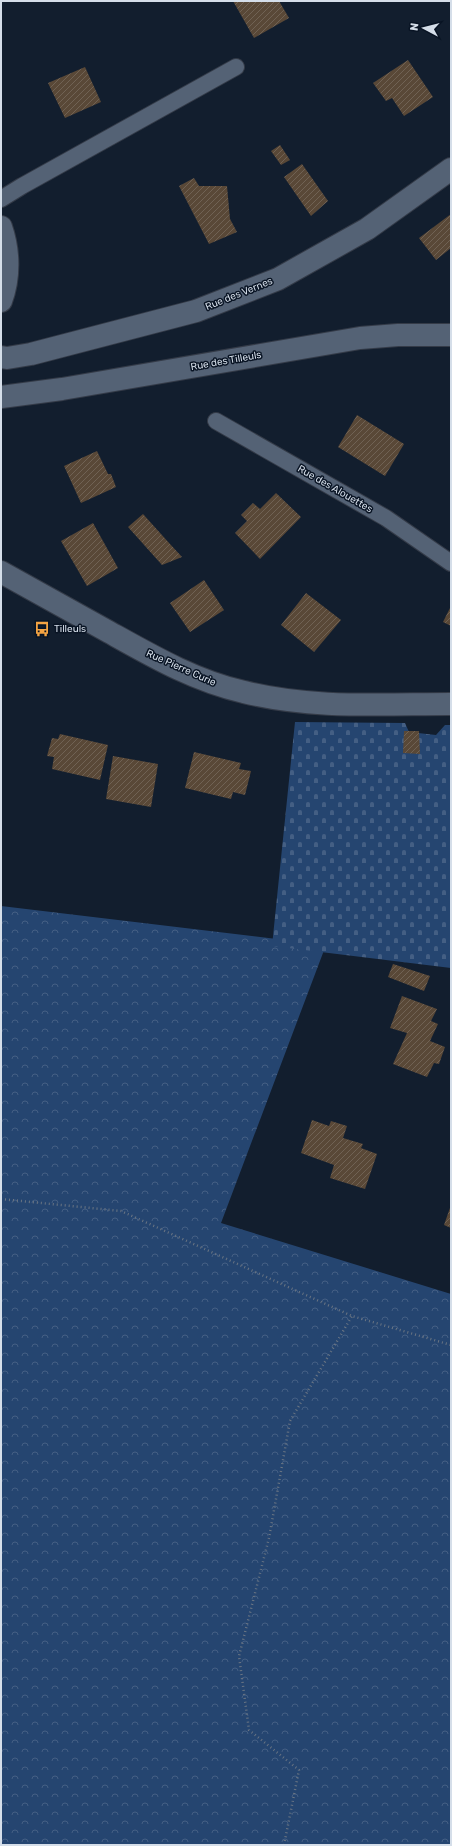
<svg xmlns="http://www.w3.org/2000/svg" width="452" height="1846" viewBox="0 0 452 1846" font-family="Rubik,sans-serif">
	<style>
		.forest { fill: url(#forest-crowns) }
		.cemetery { fill: url(#cemetery-stones) }
		.building { fill: url(#building-hatch) }
		.lines { fill: none; stroke-linecap: round; stroke-linejoin: round }
		.lane-casing { stroke: #343b48; stroke-width: 18 }
		.street-casing { stroke: #343b48; stroke-width: 24 }
		.secondary-casing { stroke: #343b48; stroke-width: 24 }
		.path { stroke: #6a7583; stroke-width: 2.5; stroke-dasharray: 1 3; stroke-linecap: butt }
		.lane { stroke: #546275; stroke-width: 16 }
		.street { stroke: #546275; stroke-width: 22 }
		.secondary { stroke: #546275; stroke-width: 22 }
		.labels { text-anchor: middle; dominant-baseline: central; stroke-width: 3; stroke-linejoin: round; paint-order: stroke }
		.street-label { font-size: 10px; fill: #d5dee9; stroke: #091424 }
		.poi-label { font-size: 10px; fill: #d5dee9; stroke: #091424; text-anchor: start }
	</style>
	<defs>
		<pattern id="forest-crowns" width="20" height="18" patternUnits="userSpaceOnUse"><rect width="20" height="18" fill="#254570"/><path d="M2 6a3 3 0 1 1 6 0M12 15a3 3 0 1 1 6 0" fill="none" stroke="#445f84"/></pattern>
		<pattern id="cemetery-stones" width="16" height="16" patternUnits="userSpaceOnUse"><rect width="16" height="16" fill="#254570"/><path d="M2 7V4a2 2 0 0 1 4 0v3zM10 15v-3a2 2 0 0 1 4 0v3z" fill="#445f84"/></pattern>
		<pattern id="building-hatch" width="6" height="6" patternUnits="userSpaceOnUse"><rect width="6" height="6" fill="#594837"/><path d="M-1 1l2-2M0 6l6-6M5 7l2-2" fill="none" stroke="#706254"/></pattern>
	</defs>
	<rect width="100%" height="100%" fill="#121e2e"/>
	<path class="forest" d="M1,906L326,945L221,1223L451,1294V1845H1Z"/>
	<path class="cemetery" d="M295,722L405,723L409,732L436,735L445,725H451V968L272,946Z"/>
	<g class="building">
		<path d="M233,1H279L289,18L254,38Z"/>
		<path d="M408,60L433,97L404,116L392,98L386,101L373,83Z"/>
		<path d="M85,67L101,102L65,118L48,83Z"/>
		<path d="M280,145L290,160L281,165L271,151Z"/>
		<path d="M302,164L328,201L311,216L284,177Z"/>
		<path d="M194,178L199,186H227L230,219L237,232L209,244L179,186Z"/>
		<path d="M451,214V248L436,260L419,238Z"/>
		<path d="M357,415L404,444L385,476L338,447Z"/>
		<path d="M97,451L108,474H111L116,487L81,503L64,466Z"/>
		<path d="M276,493L301,517L260,559L235,533L247,521L241,515L253,503L260,509Z"/>
		<path d="M143,514L170,544L182,557L162,565L128,527Z"/>
		<path d="M93,523L118,568L87,586L61,541Z"/>
		<path d="M204,580L224,610L190,632L170,603Z"/>
		<path d="M306,593L341,620L314,652L281,625Z"/>
		<path d="M451,606V626L443,622Z"/>
		<path d="M404,731H419L420,754L403,753Z"/>
		<path d="M60,734L108,745L100,780L52,769L54,757L47,756L52,738L58,739Z"/>
		<path d="M194,752L241,763L239,769L251,771L245,795L233,792L231,799L185,788Z"/>
		<path d="M113,756L158,764L151,807L106,799Z"/>
		<path d="M393,964L430,976L424,991L388,977Z"/>
		<path d="M402,996L437,1009L431,1021L438,1024L430,1041L445,1047L439,1064L434,1063L427,1077L393,1064L407,1033L390,1028Z"/>
		<path d="M312,1120L329,1126L331,1121L347,1126L343,1138L363,1144L361,1148L377,1154L365,1189L330,1178L334,1165L301,1153Z"/>
		<path d="M451,1205V1228L444,1225Z"/>
	</g>
	<g class="lines">
		<g class="lane-casing">
			<g id="lane">
				<path d="M1,199L22,186L236,67"/>
				<path d="M216,421L386,518L451,563"/>
			</g>
		</g>
		<g class="street-casing">
			<g id="street">
				<path d="M1,227C9,250 10,277 1,301"/>
				<path d="M1,357L7,358L31,354L196,311L278,279L367,229L451,169"/>
				<path d="M1,572C37,592 73,612 109,632C152,656 195,681 244,692C311,709 382,704 451,704"/>
			</g>
		</g>
		<g class="secondary-casing">
			<path id="secondary" d="M1,397L62,389L360,338L398,335H451"/>
		</g>
		<g class="path">
			<path d="M1,1199L121,1211L352,1316L451,1345"/>
			<path d="M284,1845L299,1770L249,1730L239,1656L269,1538L290,1421L352,1316"/>
		</g>
		<use href="#lane" class="lane"/>
		<use href="#street" class="street"/>
		<use href="#secondary" class="secondary"/>
	</g>
	<defs>
		<g id="bus-bare" transform="scale(1.2)"><path d="M-5-6H5V4H4V6H2V4H-2V6H-4V4H-5ZM-3.5-4V0h7V-4ZM-3.5 1.2v1.5H-2V1.2ZM2 1.2v1.5H3.5V1.2Z" fill="#f4a443" stroke="#091424" stroke-width="2.5" paint-order="stroke"/></g>
	</defs>
	<g fill-rule="evenodd">
		<use href="#bus-bare" x="42" y="629"/>
	</g>
	<g class="labels">
		<g class="street-label">
			<text transform="translate(239 294) rotate(-22)">Rue des Vernes</text>
			<text transform="translate(226 361) rotate(-10)">Rue des Tilleuls</text>
			<text transform="translate(335 489) rotate(30)">Rue des Alouettes</text>
			<text transform="translate(181 668) rotate(24)">Rue Pierre Curie</text>
		</g>
		<g class="poi-label">
			<text x="54" y="629">Tilleuls</text>
		</g>
	</g>
	<rect width="452" height="1846" fill="none" stroke="#d5dee9" stroke-width="4"/>
	<g transform="translate(424 28) rotate(277)" stroke="#091424" stroke-width="3" paint-order="stroke">
	<path d="M0-3L7 15L0 10L-7 15Z" fill="#d5dee9"/>
	<text y="-6" font-size="11" font-weight="bold" text-anchor="middle" fill="#d5dee9">N</text>
	</g>
</svg>
